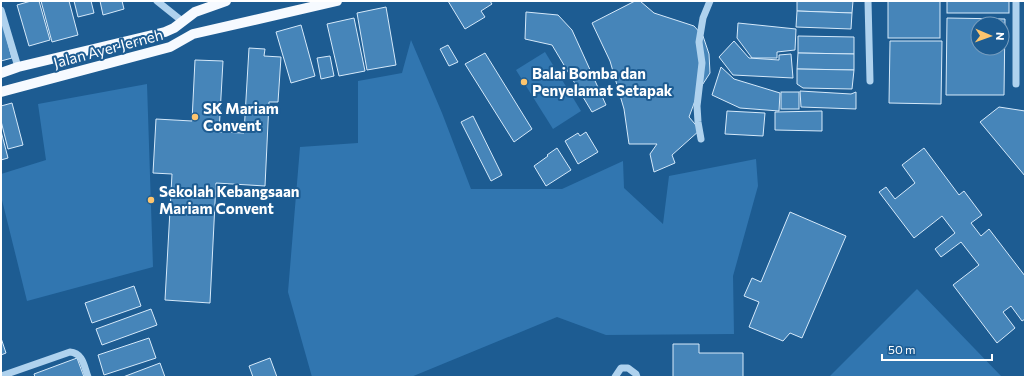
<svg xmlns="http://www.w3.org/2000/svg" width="1026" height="378" viewBox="0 0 1026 378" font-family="Commissioner,sans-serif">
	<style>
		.green { fill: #3176b0 }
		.building { fill: #4685b9; stroke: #d5e9fa; fill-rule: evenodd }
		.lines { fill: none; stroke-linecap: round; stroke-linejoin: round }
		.minor { stroke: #afd2ee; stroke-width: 7 }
		.major { stroke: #f6faff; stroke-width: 10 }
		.poi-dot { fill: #fdc56e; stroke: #1d5c92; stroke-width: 1.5 }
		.labels { text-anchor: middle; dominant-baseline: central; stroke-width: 4; stroke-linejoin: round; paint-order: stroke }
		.street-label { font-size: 15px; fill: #fff; stroke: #1d5c92 }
		.poi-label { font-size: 15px; font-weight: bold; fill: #fff; stroke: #1d5c92; text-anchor: start }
	</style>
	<rect width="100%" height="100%" fill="#1d5c92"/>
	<g class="green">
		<path d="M411,40L442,113L471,189H562L623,161L624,188L663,224L669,176L756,159L758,186L733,276L734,334L606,335L557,317L411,377H312L288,292L300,147L358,143V81L402,73Z"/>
		<path d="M545,52L581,111L553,129L516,70Z"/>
		<path d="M147,84L153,267L27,301L1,196V174L46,160L38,104Z"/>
		<path d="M917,289L1002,377H829Z"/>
	</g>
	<g class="building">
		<path d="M31,1H39L50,40L29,46L17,5Z"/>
		<path d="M41,1H69L78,35L52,42Z"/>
		<path d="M74,1H91L94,13L78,17Z"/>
		<path d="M100,1H122L124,9L103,15Z"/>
		<path d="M448,1H490L492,4L481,11L485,17L465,29Z"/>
		<path d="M635,1H640L654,13L694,26L703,36L709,54L710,73L699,90L689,117L700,130L672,155L675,163L654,172L650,154L657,144H629L624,109L610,61L592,23Z"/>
		<path d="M797,1H853L852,13L797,11Z"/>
		<rect x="888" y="1" width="52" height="37"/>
		<rect x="947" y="1" width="62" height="12"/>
		<path d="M386,7L396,65L367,70L357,13Z"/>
		<path d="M797,11L852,13L851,29L796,27Z"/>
		<path d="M526,12L558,15L572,30L606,105L592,112L552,45L525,39Z"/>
		<path d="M1,16L12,58L1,61Z"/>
		<path d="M354,18L365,71L339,76L327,24Z"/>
		<path d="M947,18L1005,19L1004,95H946ZM978,24H1002V48H978Z"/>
		<path d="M738,23L796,29L795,50L777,52V58H752L737,38Z"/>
		<path d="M301,25L315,76L291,83L276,32Z"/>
		<path d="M798,36L854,37V54L798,53Z"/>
		<path d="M734,41L749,58L779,60V55L791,54L793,78L733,75L719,57Z"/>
		<path d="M890,41H942L941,104L889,103Z"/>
		<path d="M448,45L458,62L449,66L440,49Z"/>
		<path d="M249,48L265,49L264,56L281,57L278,102H269L265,186L216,183L210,303L165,300L172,174L153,173L156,119L192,121L195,60L223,61L219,132L244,133Z"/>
		<path d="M485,53L532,129L514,142L465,64Z"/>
		<path d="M798,53L854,54V70L797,69Z"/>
		<path d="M330,56L334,76L321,79L317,58Z"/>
		<path d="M721,67L734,79L780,93L779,111L740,108L712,95Z"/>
		<path d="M797,69L854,70L852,89L803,88L797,84Z"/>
		<path d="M800,91L851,94L856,92V109L801,107Z"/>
		<rect x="781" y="92" width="18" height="17"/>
		<path d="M12,103L23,145L8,149L1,121V106Z"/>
		<path d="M999,107L1025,111V176L980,122Z"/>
		<path d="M727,111L765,113L763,136L725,134Z"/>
		<path d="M822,111V131L775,130V112Z"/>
		<path d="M473,116L502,175L491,181L461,122Z"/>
		<path d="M1,131L8,158L1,160Z"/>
		<path d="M586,132L598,152L578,164L565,141L578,133L580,136Z"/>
		<path d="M557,148L571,170L546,186L534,166L548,156L547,155Z"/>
		<path d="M924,148L959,195L964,191L982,215L971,223L981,236L989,229L1025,276V319L1022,321L1011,306L1003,312L1015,328L997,343L953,285L979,265L961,242L941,257L935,249L955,233L942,216L914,238L879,192L886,187L895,199L915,183L902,165Z"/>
		<path d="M790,212L846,236L802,338L790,333L783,341L749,327L759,302L744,296L752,278L761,282Z"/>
		<path d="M134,286L141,306L92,323L85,303Z"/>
		<path d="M151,309L157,325L102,345L96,329Z"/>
		<path d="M1,338L6,353L1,355Z"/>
		<path d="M149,338L156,358L104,375L98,355Z"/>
		<path d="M673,344H699V353H743V377H673Z"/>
		<path d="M77,358L84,377H35L34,374Z"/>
		<path d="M270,358L277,377H253L249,366Z"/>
		<path d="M160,363L165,377H123Z"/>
	</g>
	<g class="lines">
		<g class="minor">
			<path d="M157,1L182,21"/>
			<path d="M868,1L870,81"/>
			<path d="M1,10L18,67"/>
			<path d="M1016,84V1"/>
			<path d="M701,139L698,122L697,106L702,63L699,42L703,18L710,1"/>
			<path d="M1,376L70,352C83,353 84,366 88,377"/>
			<path d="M615,377L621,368H628L636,374L637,377"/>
		</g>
		<g class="major">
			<path d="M1,73L18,67L165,32L174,28L195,12L226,1"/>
			<path d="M1,92L170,47L193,34L337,1"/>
		</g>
	</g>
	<g class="poi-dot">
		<circle cx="524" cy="82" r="4"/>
		<circle cx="195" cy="117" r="4"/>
		<circle cx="151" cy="200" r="4"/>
	</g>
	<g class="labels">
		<g class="street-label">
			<text transform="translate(108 48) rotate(-15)">Jalan Ayer Jerneh</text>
		</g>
		<g class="poi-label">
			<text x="532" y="73">Balai Bomba dan<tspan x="532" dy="17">Penyelamat Setapak</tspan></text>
			<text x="203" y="108">SK Mariam<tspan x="203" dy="17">Convent</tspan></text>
			<text x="159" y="191">Sekolah Kebangsaan<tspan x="159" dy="17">Mariam Convent</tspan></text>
		</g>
	</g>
	<rect width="1026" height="378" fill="none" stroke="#ffffff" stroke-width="4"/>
	<g transform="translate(990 36) rotate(92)"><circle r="19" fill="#1d5c92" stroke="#779dbe"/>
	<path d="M0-3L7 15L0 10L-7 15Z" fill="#fdc56e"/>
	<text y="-6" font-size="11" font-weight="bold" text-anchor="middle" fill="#ffffff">N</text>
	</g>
	<path d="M882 354v6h110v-6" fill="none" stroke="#ffffff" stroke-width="2"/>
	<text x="888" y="354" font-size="12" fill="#ffffff" stroke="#1d5c92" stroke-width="3" paint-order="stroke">50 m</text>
</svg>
